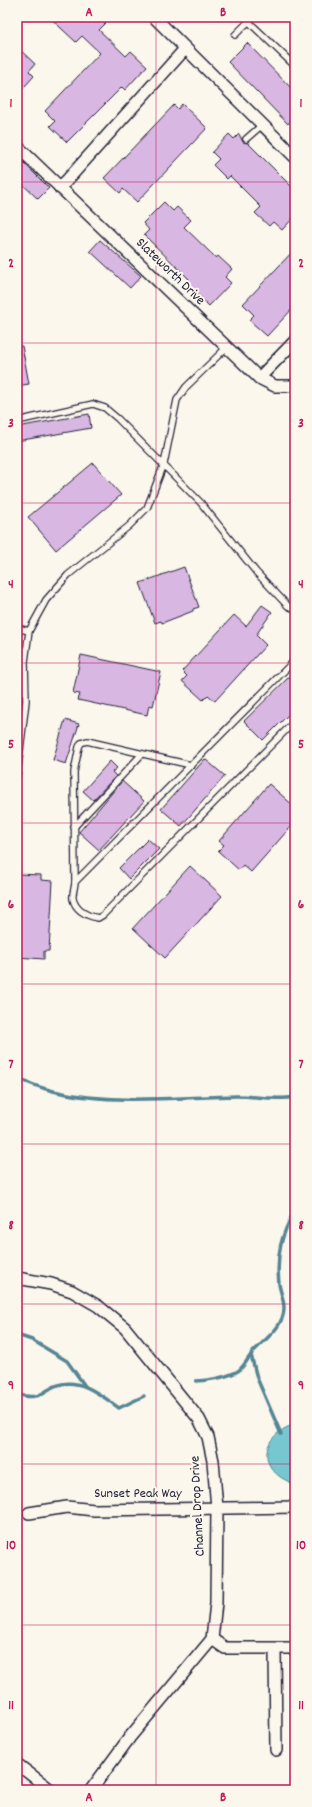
<svg xmlns="http://www.w3.org/2000/svg" width="312" height="1807" viewBox="0 0 312 1807" font-family="Dekko,sans-serif">
	<style>
		.water { fill: #76c7cf; stroke: #548594 }
		.lines { fill: none; stroke-linecap: round; stroke-linejoin: round }
		.stream { stroke: #548594; stroke-width: 3.5 }
		.building { fill: #d9b7e3; stroke: #22223b }
		.lane-casing { stroke: #22223b; stroke-width: 8 }
		.street-casing { stroke: #22223b; stroke-width: 14 }
		.lane { stroke: #fbf7ec; stroke-width: 5.5 }
		.street { stroke: #fbf7ec; stroke-width: 11 }
		.grid { fill: none; stroke: #c2185b; stroke-width: 1; stroke-opacity: 0.55 }
		.labels { text-anchor: middle; dominant-baseline: central; stroke-width: 4; stroke-linejoin: round; paint-order: stroke }
		.street-label { font-size: 14px; fill: #22223b; stroke: #fbf7ec }
		.neatline { fill: none; stroke: #c2185b; stroke-width: 1.5 }
		.grid-label { font-size: 13px; text-anchor: middle; font-weight: bold; fill: #c2185b }
	</style>
	<rect width="100%" height="100%" fill="#fbf7ec"/>
	<filter id="ink" filterUnits="userSpaceOnUse"><feTurbulence type="fractalNoise" baseFrequency=".025" numOctaves="2"/><feDisplacementMap in="SourceGraphic" scale="8" xChannelSelector="R" yChannelSelector="G"/><feConvolveMatrix kernelMatrix="1 2 1 2 8 2 1 2 1" color-interpolation-filters="sRGB"/></filter>
	<g filter="url(#ink)">
		<path class="water" d="M295,1424V1484C257,1472 258,1436 295,1424Z"/>
		<g class="lines">
			<g class="stream">
				<path d="M17,1078C26,1082 36,1086 46,1089C104,1106 177,1097 237,1096C257,1096 275,1101 295,1097"/>
				<path d="M17,1335L32,1340L67,1361L85,1386"/>
				<path d="M251,1355L257,1378L281,1434"/>
				<path d="M196,1381C210,1380 226,1378 238,1371C244,1367 248,1358 253,1352C265,1339 284,1327 284,1308C284,1300 280,1291 279,1284C276,1255 281,1235 295,1210"/>
				<path d="M17,1395C22,1395 31,1398 36,1396C42,1395 48,1389 55,1386C79,1376 101,1395 119,1408L144,1396"/>
			</g>
		</g>
		<g class="building">
			<path d="M49,17H100L106,23L99,30L126,56L131,51L147,66L125,90L122,87L67,142L50,126L55,121L45,111L100,53L82,36L76,42Z"/>
			<path d="M247,43L295,92V116L288,124L228,62Z"/>
			<path d="M17,47L35,64L29,71L34,76L17,95Z"/>
			<path d="M182,104L207,128L137,202L123,189L120,193L104,178L174,105L178,109Z"/>
			<path d="M229,134L234,139L239,134L243,142L248,143L295,190V216L282,230L273,222L269,226L255,213L261,207L230,176L227,179L213,165L219,159L212,152Z"/>
			<path d="M22,161L49,188L38,199L17,179V166Z"/>
			<path d="M164,202L173,211L177,207L191,220L184,227L216,258L218,256L232,269L225,277L231,283L209,306L185,283L189,279L144,235L149,230L143,223Z"/>
			<path d="M100,240L141,276L130,288L90,251Z"/>
			<path d="M295,249V306L267,336L249,320L254,315L243,304Z"/>
			<path d="M17,346H22L29,384L17,386Z"/>
			<path d="M89,414L91,428L17,441V427Z"/>
			<path d="M93,463L121,495L56,550L28,517Z"/>
			<path d="M184,567L199,607L193,609V611L162,623L161,621L155,623L140,583Z"/>
			<path d="M262,605L272,612L256,635L266,645L215,701L208,695L203,700L182,681L187,676L182,671L234,615L246,626Z"/>
			<path d="M81,655L161,672L153,706L149,705L147,715L78,700L80,694L73,693Z"/>
			<path d="M290,676L295,681V708L263,740L244,721Z"/>
			<path d="M65,720L79,724L66,764L53,760Z"/>
			<path d="M205,759L225,776L181,826L161,809Z"/>
			<path d="M110,761L117,768L112,772L116,776L93,800L83,791Z"/>
			<path d="M122,781L144,801L99,850L79,832Z"/>
			<path d="M269,784L295,807V822L251,872L243,865L239,870L218,851L224,845L219,841Z"/>
			<path d="M148,839L159,849L129,879L119,868Z"/>
			<path d="M190,866L222,896L165,958L133,928Z"/>
			<path d="M17,874L41,875V880L53,881L49,951H44V959L17,957Z"/>
		</g>
		<g class="lines">
			<g class="lane-casing">
				<g id="lane">
					<path d="M249,22L295,66"/>
					<path d="M235,35L253,17"/>
					<path d="M246,139L262,125"/>
					<path d="M17,421L93,404L105,408L118,419L201,503L256,572L288,606L295,609"/>
					<path d="M17,628L29,631"/>
					<path d="M295,657L293,662L75,882C75,887 72,894 73,899C76,911 88,916 98,918L103,915L295,721"/>
					<path d="M17,776L26,701L25,662L29,631L46,600L68,575L129,526L147,508L164,464L177,400L186,387L227,347"/>
					<path d="M74,827L142,754"/>
					<path d="M75,882L74,772L79,747L81,743L87,741L191,765"/>
				</g>
			</g>
			<g class="street-casing">
				<g id="street">
					<path d="M154,17L295,157"/>
					<path d="M17,146L259,378L275,386H295"/>
					<path d="M60,188L185,49"/>
					<path d="M259,378L295,341"/>
					<path d="M17,1278L51,1284L72,1291L98,1306L125,1328L199,1419L208,1437L213,1461L217,1508L216,1603L212,1639L130,1737L91,1790"/>
					<path d="M29,1513L67,1507L94,1510L295,1507"/>
					<path d="M212,1639L225,1648H295"/>
					<path d="M275,1649L276,1750"/>
					<path d="M17,1764L51,1790"/>
				</g>
			</g>
			<use href="#lane" class="lane"/>
			<use href="#street" class="street"/>
		</g>
	</g>
	<path class="grid" d="M156,17V1790M17,182H295M17,343H295M17,503H295M17,663H295M17,823H295M17,984H295M17,1144H295M17,1304H295M17,1464H295M17,1625H295"/>
	<g class="labels">
		<g class="street-label">
			<text transform="translate(170 272) rotate(44)">Slateworth Drive</text>
			<text x="138" y="1494">Sunset Peak Way</text>
			<text transform="translate(198 1506) rotate(-93)">Channel Drop Drive</text>
		</g>
	</g>
	<rect width="312" height="1807" fill="none" stroke="#fbf7ec" stroke-width="44"/>
	<rect x="22" y="22" width="268" height="1763" class="neatline"/>
	<g class="grid-label">
		<text x="89" y="16">A</text>
		<text x="223" y="16">B</text>
		<text x="11" y="107">1</text>
		<text x="301" y="107">1</text>
		<text x="11" y="267">2</text>
		<text x="301" y="267">2</text>
		<text x="11" y="427">3</text>
		<text x="301" y="427">3</text>
		<text x="11" y="588">4</text>
		<text x="301" y="588">4</text>
		<text x="11" y="748">5</text>
		<text x="301" y="748">5</text>
		<text x="11" y="908">6</text>
		<text x="301" y="908">6</text>
		<text x="11" y="1068">7</text>
		<text x="301" y="1068">7</text>
		<text x="11" y="1229">8</text>
		<text x="301" y="1229">8</text>
		<text x="11" y="1389">9</text>
		<text x="301" y="1389">9</text>
		<text x="11" y="1549">10</text>
		<text x="301" y="1549">10</text>
		<text x="11" y="1709">11</text>
		<text x="301" y="1709">11</text>
		<text x="89" y="1801">A</text>
		<text x="223" y="1801">B</text>
	</g>
</svg>
